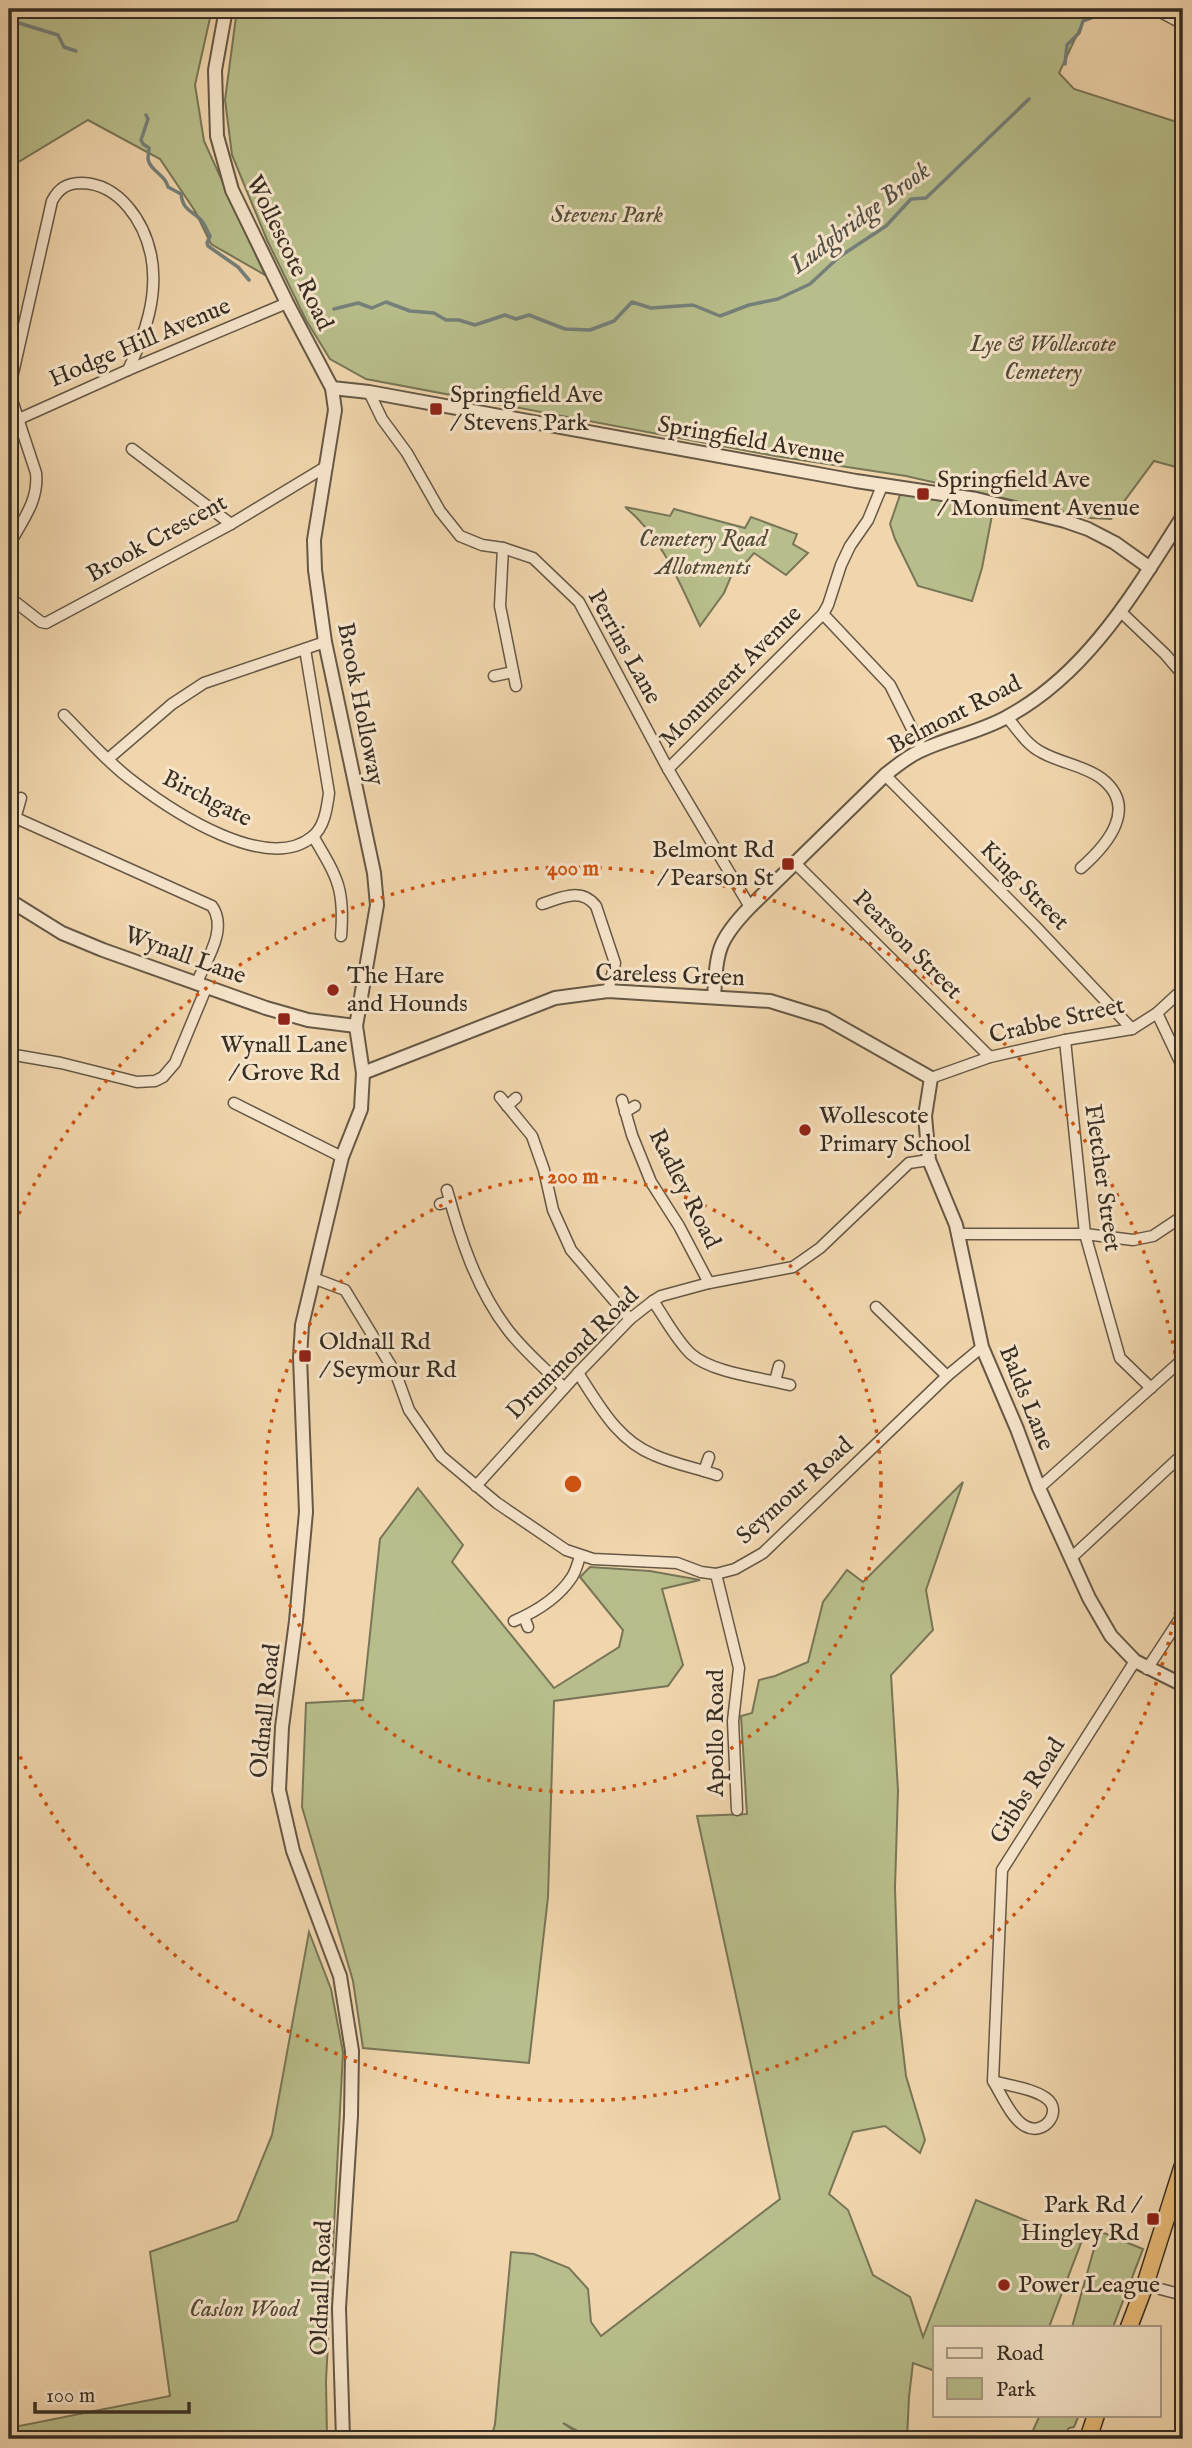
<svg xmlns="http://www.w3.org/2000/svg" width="1192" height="2448" viewBox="0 0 1192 2448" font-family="'IM FELL English',serif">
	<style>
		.green { fill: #b8be8b; stroke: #787657; stroke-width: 2 }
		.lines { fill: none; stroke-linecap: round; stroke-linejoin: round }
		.stream { stroke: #75807b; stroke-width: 3.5 }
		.minor-casing { stroke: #665846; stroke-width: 13 }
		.tertiary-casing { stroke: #665846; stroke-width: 16 }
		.trunk-casing { stroke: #372e23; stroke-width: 19 }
		.minor { stroke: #f6e4ca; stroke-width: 10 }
		.tertiary { stroke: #f6e4ca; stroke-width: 12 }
		.trunk { stroke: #e8bb76; stroke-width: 16 }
		.ring { fill: none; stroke: #cd530f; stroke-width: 3.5; stroke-dasharray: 3.5 7 }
		.poi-dot { fill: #8f2418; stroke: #f6e4ca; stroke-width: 2.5 }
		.labels { text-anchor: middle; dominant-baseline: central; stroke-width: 6; stroke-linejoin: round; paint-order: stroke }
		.park-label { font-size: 24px; font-style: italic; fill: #514b38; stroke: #f6e4ca }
		.street-label { font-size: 24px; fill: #372e23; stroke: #f6e4ca }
		.poi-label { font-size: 24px; fill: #372e23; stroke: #f6e4ca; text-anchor: start }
		.water-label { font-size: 26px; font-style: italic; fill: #515048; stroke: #f6e4ca }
		.centre { fill: #cd530f; stroke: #f6e4ca; stroke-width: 3.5 }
		.ring-label { font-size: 21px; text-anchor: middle; font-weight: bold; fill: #cd530f; stroke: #f6e4ca; stroke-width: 6; stroke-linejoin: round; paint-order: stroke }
	</style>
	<rect width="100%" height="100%" fill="#f1d6ad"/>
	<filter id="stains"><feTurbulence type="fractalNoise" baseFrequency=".00286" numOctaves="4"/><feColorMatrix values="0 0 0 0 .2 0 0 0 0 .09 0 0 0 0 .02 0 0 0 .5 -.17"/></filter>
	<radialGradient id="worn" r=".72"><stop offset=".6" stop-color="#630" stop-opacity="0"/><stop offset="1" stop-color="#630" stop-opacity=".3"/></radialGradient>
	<g class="green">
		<path d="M9,9H212L195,85L204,141L265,275L211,244L195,211L160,159L88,120L17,163L9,181Z"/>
		<path d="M237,9H1089L1059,73L1074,89L1183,124V469L1154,461L1111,519L1091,518L906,476L775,456L366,379L330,359L306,320L267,240L232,155L225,100Z"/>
		<path d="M901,492L993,510L982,568L972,601L918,586L895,539L890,524Z"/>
		<path d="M625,507L670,516L674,509L745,528L751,517L797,534L793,544L808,553L786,575L754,553L743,566L737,562L724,593L700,626C680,584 662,537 625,507Z"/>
		<path d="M963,1482L926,1590L933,1630L891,1675L898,1790L895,1888L899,2016L906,2076L925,2140L920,2153L885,2126L853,2132L829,2194L848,2210L873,2275L910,2297L923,2337L976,2200L1081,2243L1049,2327H935V2371L913,2363L909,2397L907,2439H592L563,2423L586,2439H491L495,2424L511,2252L534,2254L569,2268L588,2289L591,2322L601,2336L780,2199L697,1816L747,1814L741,1716L752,1713L759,1680L775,1676L808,1662L823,1602L847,1570L863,1582Z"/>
		<path d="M418,1488L463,1545L452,1562L554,1688L619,1647L623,1630L580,1577L590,1567L650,1571L700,1580L662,1589L683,1665L668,1686L554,1701L548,1897L529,2063L363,2048L353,1981L302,1807L306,1703L363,1700L380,1539Z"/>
		<path d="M309,1932L331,1989L343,2052L326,2381L327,2439H16L9,2432V2428L170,2396L150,2252L237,2221L272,2135Z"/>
		<path d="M1099,2231L1143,2249L1113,2327H1072Z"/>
		<path d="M1040,2415H1079L1074,2427L1069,2428L1061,2439H1029Z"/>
	</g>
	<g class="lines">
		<g class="stream">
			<path d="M9,20L58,35L64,47L76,51"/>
			<path d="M1065,64L1067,45L1079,33L1083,21L1106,12L1108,9"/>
			<path d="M146,115L148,119L141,140L143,144L149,148C149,152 148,155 148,159C150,171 166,175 168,187L181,194C183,211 192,210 201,220C205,224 207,231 210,236L207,243L208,246L238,267L249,280"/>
			<path d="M334,309L358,303L372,308L386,302L410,311L434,313L446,320H459L475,325L505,315L516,319L529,315L565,329L590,330L614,321L632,302L651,308L693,305L720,316L749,305L778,299L810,284L839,257L886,226L911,199L926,198L1029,99"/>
		</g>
		<g class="minor-casing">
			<g id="minor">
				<path d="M1155,9L1183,24"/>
				<path d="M369,392L382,419L407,453L440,511L460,536L482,545L503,548L533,558L579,602L668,769L750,907"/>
				<path d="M19,419L128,370L287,303"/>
				<path d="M132,449L231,524"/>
				<path d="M9,545C22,521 39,501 36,473L9,391L52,201C59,188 67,183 82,183C120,184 144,222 151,255C159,295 145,335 128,370"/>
				<path d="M503,548L500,606L516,686"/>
				<path d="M9,597L41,622L46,623L231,524L327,466"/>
				<path d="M1121,612L1165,654L1183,675"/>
				<path d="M823,614L890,685L922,749"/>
				<path d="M494,676L513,672"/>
				<path d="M64,715C87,738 108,763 134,782C172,811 266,874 312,837C325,827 327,807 329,793L305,649"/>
				<path d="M1007,717C1017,729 1027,745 1041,752C1060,763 1083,765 1101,778C1140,808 1106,846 1081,868"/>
				<path d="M108,759L172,704L204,683L325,642"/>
				<path d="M668,769L823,614L828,605L841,565L850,546L868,520L882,486"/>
				<path d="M885,775L1035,926L1132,1029"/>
				<path d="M16,818L212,906C228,929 207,959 197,982"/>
				<path d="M11,833L21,798"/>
				<path d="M313,836C337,877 345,888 341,936"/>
				<path d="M795,863L990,1057"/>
				<path d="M542,904C561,898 581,887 596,906L615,963L608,991"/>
				<path d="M1157,1013L1183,1068"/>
				<path d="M1065,1040L1085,1234L1120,1358L1151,1388"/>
				<path d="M9,1054L61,1063L137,1082L155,1081L163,1077L175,1063L207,986"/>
				<path d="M931,1078L990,1057L1065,1040L1132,1029L1157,1013L1183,989"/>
				<path d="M500,1097L532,1136L544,1170L553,1210L571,1250L630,1319"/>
				<path d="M622,1100L632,1135L651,1182L679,1226L709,1283"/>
				<path d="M234,1103L342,1157"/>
				<path d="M507,1106L516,1098"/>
				<path d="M625,1112L635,1106"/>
				<path d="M447,1190C460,1238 477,1290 508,1330C524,1351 546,1369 564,1388"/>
				<path d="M440,1204L450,1201"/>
				<path d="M957,1234H1085L1133,1240L1153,1236L1183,1216"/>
				<path d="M313,1278L345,1290L396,1374L409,1410L441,1456L497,1503L566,1550L593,1559L677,1563L701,1572L716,1574L735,1569L763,1553L947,1376L982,1347"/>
				<path d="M653,1301C665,1318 676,1340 691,1354C712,1373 763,1378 790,1385"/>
				<path d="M876,1307L947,1376"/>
				<path d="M578,1373C599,1405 617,1440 654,1455C674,1464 696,1468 717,1475"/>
				<path d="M775,1381L779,1366"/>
				<path d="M704,1471L709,1457"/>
				<path d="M476,1486L578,1373L630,1319L653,1301L661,1296L709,1283L793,1267L820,1248L909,1163L929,1160"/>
				<path d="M1039,1488L1183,1359"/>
				<path d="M1071,1558L1183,1454"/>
				<path d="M716,1574L739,1668L733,1721L737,1810"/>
				<path d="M524,1617L528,1627"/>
				<path d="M514,1621C535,1612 559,1597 572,1577C576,1571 578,1563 580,1556"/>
				<path d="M1147,1669L1183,1614"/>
				<path d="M993,2081C1001,2094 1012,2119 1025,2126C1044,2137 1064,2111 1046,2098C1032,2088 1009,2086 993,2081L1002,1870L1135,1661"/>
				<path d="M1145,2285L1183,2295"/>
			</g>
		</g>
		<g class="tertiary-casing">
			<g id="tertiary">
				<path d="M226,9L215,70L217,136L232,190L287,303L332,388L335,410L314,540L315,570L325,642L374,873L377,905L356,1026L363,1073L361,1109L342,1157L302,1325L300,1357L306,1512L296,1621L282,1727L279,1790L293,1851L340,1976L352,2051L351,2116L339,2308L343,2439"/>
				<path d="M332,388L369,392L856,481L976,499L1065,521L1088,529L1115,543L1150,568"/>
				<path d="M9,900L62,933L103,950L266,1008L308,1020L356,1026"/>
				<path d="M714,997C717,951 717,941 750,907L885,775C896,766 907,757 920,751C947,738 977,733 1005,718C1087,675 1135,591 1183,516"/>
				<path d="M363,1073L555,998L608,991L770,1001L825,1018L931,1078L925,1116L929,1160L956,1225L982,1347L1017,1429L1039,1488L1089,1598L1111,1636L1135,1661L1183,1685"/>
			</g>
		</g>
		<g class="trunk-casing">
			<g id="trunk">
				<path d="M1129,2327L1145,2285L1183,2165"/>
				<path d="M1088,2439L1096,2415"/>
			</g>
		</g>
		<use href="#minor" class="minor"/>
		<use href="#tertiary" class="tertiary"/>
		<use href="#trunk" class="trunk"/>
	</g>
	<g class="ring">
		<circle cx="573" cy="1484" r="308"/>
		<path d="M1183 1570A616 616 0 0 1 10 1735M10 1233A616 616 0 0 1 1183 1398"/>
	</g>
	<g class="poi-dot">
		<rect x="429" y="402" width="14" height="14" rx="3.5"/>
		<rect x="916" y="487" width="14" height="14" rx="3.5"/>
		<rect x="781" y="857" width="14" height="14" rx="3.5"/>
		<circle cx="333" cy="990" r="7"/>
		<rect x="277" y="1012" width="14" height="14" rx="3.5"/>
		<circle cx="805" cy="1130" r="7"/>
		<rect x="298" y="1349" width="14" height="14" rx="3.5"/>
		<rect x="1146" y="2212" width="14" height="14" rx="3.5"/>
		<circle cx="1004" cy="2285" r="7"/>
	</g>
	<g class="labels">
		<g class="park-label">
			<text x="607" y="215">Stevens Park</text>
			<text x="1043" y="344">Lye &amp; Wollescote<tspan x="1043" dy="28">Cemetery</tspan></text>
			<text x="703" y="539">Cemetery Road<tspan x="703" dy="28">Allotments</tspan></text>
			<text x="244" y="2309">Caslon Wood</text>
		</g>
		<g class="street-label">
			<text transform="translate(289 253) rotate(64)">Wollescote Road</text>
			<text transform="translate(140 343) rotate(-23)">Hodge Hill Avenue</text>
			<text transform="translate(751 441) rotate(10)">Springfield Avenue</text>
			<text transform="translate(157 539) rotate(-29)">Brook Crescent</text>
			<text transform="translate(624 647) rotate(61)">Perrins Lane</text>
			<text transform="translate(731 677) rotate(-45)">Monument Avenue</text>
			<text transform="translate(360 704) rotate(79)">Brook Holloway</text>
			<text transform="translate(955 715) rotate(-27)">Belmont Road</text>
			<text transform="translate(207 799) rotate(27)">Birchgate</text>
			<text transform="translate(1024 886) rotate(45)">King Street</text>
			<text transform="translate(907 945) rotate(45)">Pearson Street</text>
			<text transform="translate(185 956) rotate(20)">Wynall Lane</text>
			<text transform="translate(670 976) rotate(2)">Careless Green</text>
			<text transform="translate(1057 1021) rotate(-13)">Crabbe Street</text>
			<text transform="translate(1102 1178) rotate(82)">Fletcher Street</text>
			<text transform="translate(684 1189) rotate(63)">Radley Road</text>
			<text transform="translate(573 1354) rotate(-45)">Drummond Road</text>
			<text transform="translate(1026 1398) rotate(68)">Balds Lane</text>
			<text transform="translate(795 1491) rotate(-42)">Seymour Road</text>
			<text transform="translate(266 1711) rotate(-84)">Oldnall Road</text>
			<text transform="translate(716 1733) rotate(-90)">Apollo Road</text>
			<text transform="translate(1028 1791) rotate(-58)">Gibbs Road</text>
			<text transform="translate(322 2288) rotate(-88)">Oldnall Road</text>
		</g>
		<g class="poi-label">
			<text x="450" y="395">Springfield Ave<tspan x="450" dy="28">/ Stevens Park</tspan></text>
			<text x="937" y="480">Springfield Ave<tspan x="937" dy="28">/ Monument Avenue</tspan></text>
			<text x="774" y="850" text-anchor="end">Belmont Rd<tspan x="774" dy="28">/ Pearson St</tspan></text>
			<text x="347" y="976">The Hare<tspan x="347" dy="28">and Hounds</tspan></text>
			<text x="284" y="1045" text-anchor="middle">Wynall Lane<tspan x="284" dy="28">/ Grove Rd</tspan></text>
			<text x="819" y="1116">Wollescote<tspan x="819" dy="28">Primary School</tspan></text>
			<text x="319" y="1342">Oldnall Rd<tspan x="319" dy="28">/ Seymour Rd</tspan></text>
			<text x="1139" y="2205" text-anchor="end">Park Rd /<tspan x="1139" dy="28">Hingley Rd</tspan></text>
			<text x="1018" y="2285">Power League</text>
		</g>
		<g class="water-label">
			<text transform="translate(860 218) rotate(-37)">Ludgbridge Brook</text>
		</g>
	</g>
	<circle cx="573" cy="1484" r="10" class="centre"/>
	<g class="ring-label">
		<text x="573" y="875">400 m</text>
		<text x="573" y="1183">200 m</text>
	</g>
	<rect width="1192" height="2448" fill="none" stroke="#f1d6ad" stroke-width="35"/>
	<rect x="10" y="10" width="1171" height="2427" fill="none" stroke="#372e23" stroke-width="3.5"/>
	<rect x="18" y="18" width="1157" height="2413" fill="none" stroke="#372e23" stroke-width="2"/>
	<rect x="933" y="2326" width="228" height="91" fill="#f6e4ca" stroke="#aa9b87" stroke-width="2"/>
	<rect x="947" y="2348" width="35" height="10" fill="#f6e4ca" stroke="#aa9b87" stroke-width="2"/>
	<text x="996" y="2360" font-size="21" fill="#372e23">Road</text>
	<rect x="947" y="2378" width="35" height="21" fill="#b8be8b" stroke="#aa9b87" stroke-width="2"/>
	<text x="996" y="2396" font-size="21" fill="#372e23">Park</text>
	<path d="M35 2402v10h154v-10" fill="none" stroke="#372e23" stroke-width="3.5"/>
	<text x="46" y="2402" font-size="21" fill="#372e23" stroke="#f6e4ca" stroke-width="5" paint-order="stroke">100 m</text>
	<rect width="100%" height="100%" filter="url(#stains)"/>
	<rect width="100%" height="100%" fill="url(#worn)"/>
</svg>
